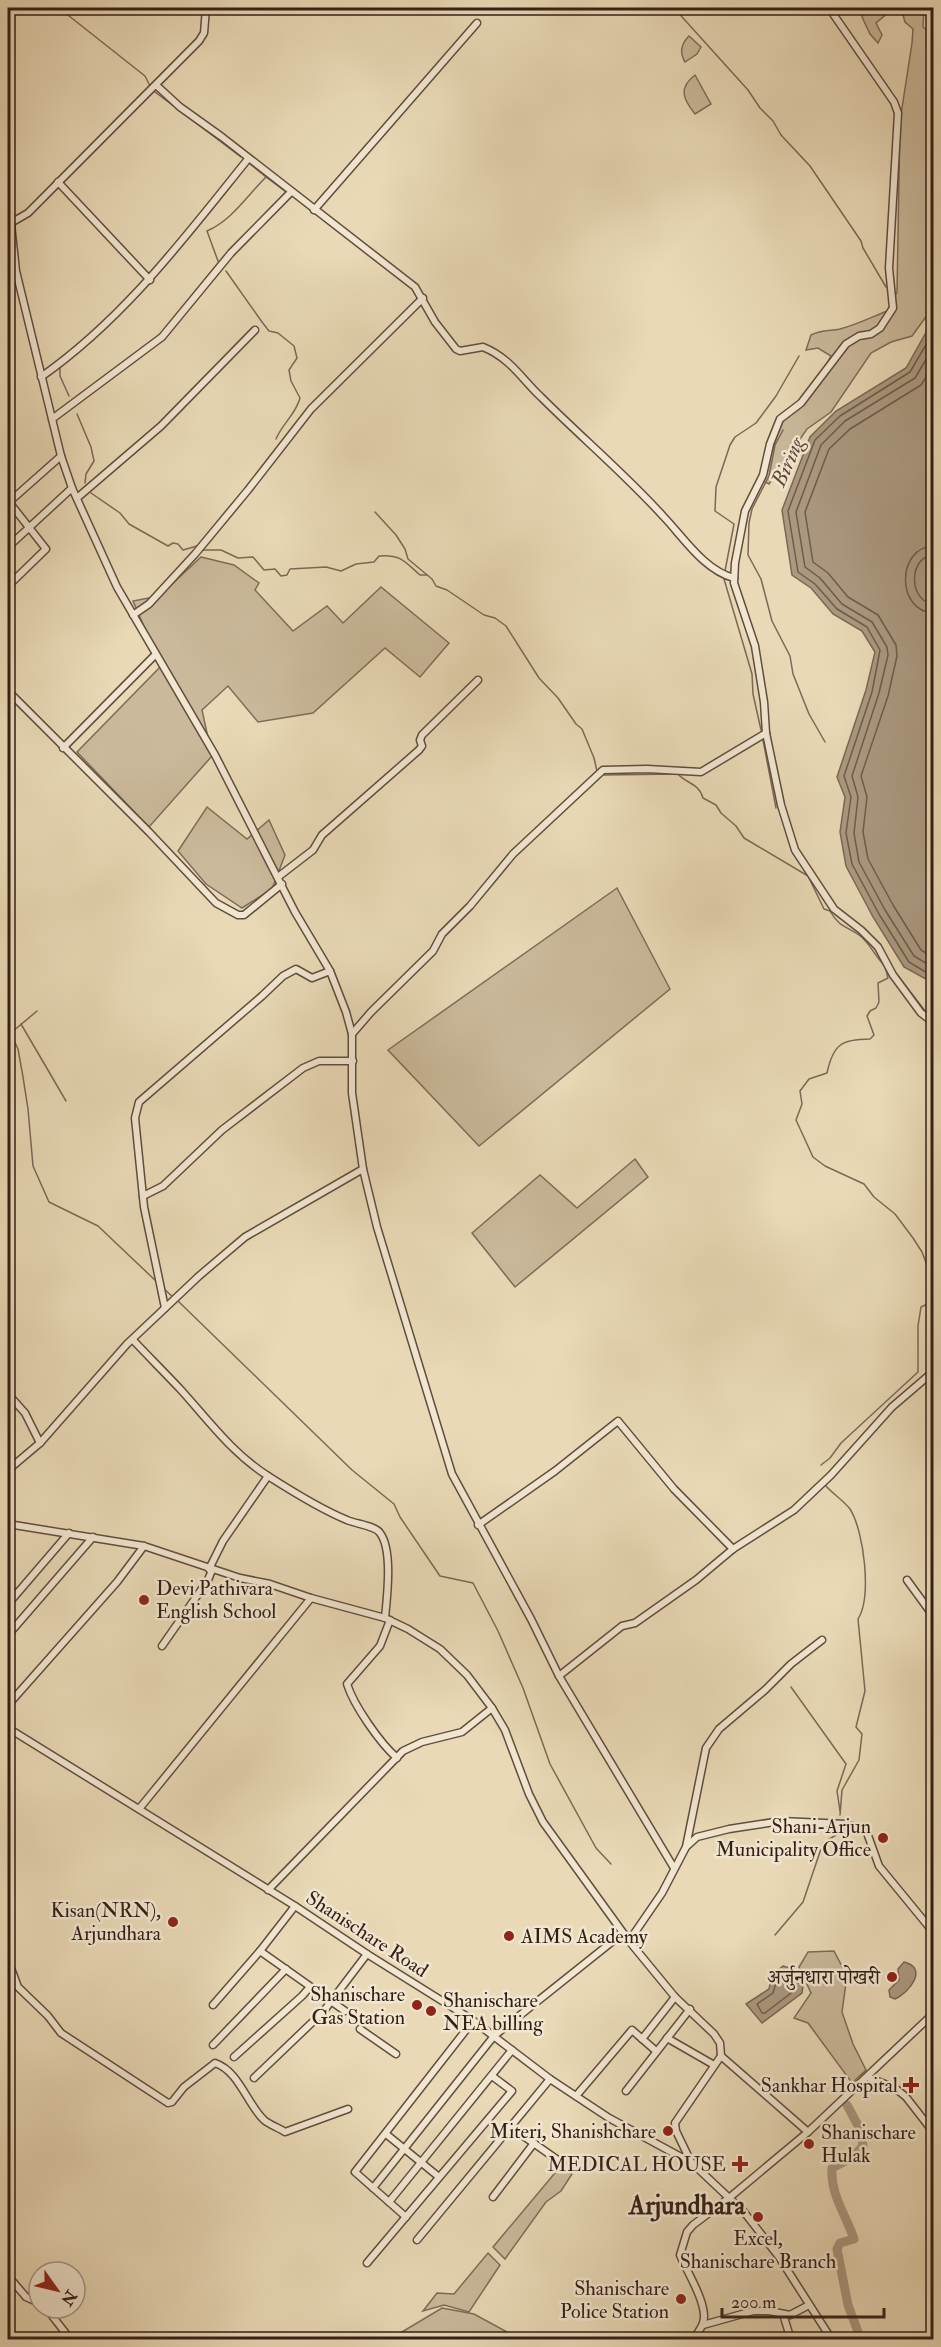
<svg xmlns="http://www.w3.org/2000/svg" width="941" height="2347" viewBox="0 0 941 2347" font-family="'IM FELL Double Pica','Noto Serif Devanagari',serif">
	<style>
		.green { fill: #cab99b; stroke: #7e6c58; stroke-width: 1.5 }
		.water { fill: #ab9980; stroke: #7b6856; stroke-width: 1.5 }
		.lines { fill: none; stroke-linecap: round; stroke-linejoin: round }
		.shore { stroke: #6f5c4b; stroke-width: 1.5 }
		.stream { stroke: #7b6856; stroke-width: 1.5 }
		.river { stroke: #ab9980; stroke-width: 9 }
		.minor-casing { stroke: #604d3e; stroke-width: 9 }
		.minor { stroke: #f1e6d0; stroke-width: 6 }
		.poi-dot { fill: #8f2418; stroke: #f1e6d0; stroke-width: 2 }
		.labels { text-anchor: middle; dominant-baseline: central; stroke-width: 5; stroke-linejoin: round; paint-order: stroke }
		.poi-label { font-size: 20px; fill: #331e16; stroke: #f1e6d0; text-anchor: end }
		.street-label { font-size: 20px; fill: #331e16; stroke: #f1e6d0 }
		.water-label { font-size: 21px; font-style: italic; fill: #5d493b; stroke: #f1e6d0 }
		.district-label { font-size: 26px; font-weight: bold; fill: #331e16; stroke: #f1e6d0 }
	</style>
	<rect width="100%" height="100%" fill="#e9d9b6"/>
	<filter id="stains"><feTurbulence type="fractalNoise" baseFrequency=".00333" numOctaves="4"/><feColorMatrix values="0 0 0 0 .2 0 0 0 0 .09 0 0 0 0 .02 0 0 0 .5 -.17"/></filter>
	<radialGradient id="worn" r=".72"><stop offset=".6" stop-color="#630" stop-opacity="0"/><stop offset="1" stop-color="#630" stop-opacity=".3"/></radialGradient>
	<g class="green">
		<path d="M866,8H900L888,13L876,23L882,35L878,43L870,34L862,17Z"/>
		<path d="M901,8H924L923,27L934,36L933,307L912,336L891,342L871,353L831,412L807,429L769,484L761,480L774,446L772,432L784,418L799,409L807,399L831,356L818,348L806,350L811,335C821,330 830,331 840,329C856,325 872,317 887,311L897,292L900,121L912,43L913,29L905,22Z"/>
		<path d="M689,36L701,47L697,54L685,62C679,52 681,44 689,36Z"/>
		<path d="M695,75L711,104L695,114C683,99 678,88 695,75Z"/>
		<path d="M201,557L234,565L259,583L255,590L293,631L327,606L343,623L381,587L449,643L420,677L385,648L313,713L258,722L228,686L202,710L212,756L149,827L77,752L161,666L133,601L159,596Z"/>
		<path d="M207,807L247,839L269,820L285,855L272,889L242,908L206,884L178,851Z"/>
		<path d="M617,888L670,989L479,1146L388,1050Z"/>
		<path d="M635,1159L648,1177L515,1287L472,1233L540,1175L577,1208Z"/>
		<path d="M834,1951L847,1976L842,2012L853,2044L866,2070L852,2083L808,2023L794,2018L811,1993L799,1967L808,1952Z"/>
		<path d="M560,2167L572,2174L561,2191L546,2202L505,2259L493,2247Z"/>
		<path d="M488,2253L500,2265L469,2312L444,2305L423,2311L437,2293L454,2294Z"/>
		<path d="M442,2308L474,2314L520,2339H390Z"/>
	</g>
	<g class="water">
		<path d="M933,320V560L927,579L934,597L933,983L904,967L873,917L846,866L840,832L845,797L837,777L866,690L875,652L862,631L833,614L811,588L792,575L782,510L810,437L836,411L906,368Z"/>
		<path d="M904,1962C929,1968 909,1993 895,1999L890,1997L889,1990L899,1980L898,1969Z"/>
		<path d="M783,1966L793,1969L794,1979L803,1986L802,1993L762,2023L746,2004L769,1989L772,1975Z"/>
	</g>
	<g class="lines">
		<g class="shore">
			<path d="M934,331L910,372L840,416L815,440L788,511L798,572L815,584L837,609L867,627L880,650L872,692L844,776L851,797L846,833L852,864L879,914L909,962L934,977"/>
			<path d="M934,346L915,378L845,421L821,445L796,512L805,567L820,578L842,604L872,622L887,647L888,655L879,693L852,776L858,797L854,833L859,862L885,910L914,956L934,968"/>
			<path d="M934,365L921,385L850,429L829,449L805,512L813,562L828,573L848,597L878,615L896,645L897,656L888,696L861,776L867,797L863,832L868,859L893,905L921,950L934,958"/>
			<path d="M934,546C896,547 896,612 934,613"/>
			<path d="M934,555C908,556 908,602 934,604"/>
			<path d="M784,1974L787,1975L795,1990L765,2013H762L757,2004L773,1993L777,1979Z"/>
		</g>
		<g class="stream">
			<path d="M59,8L145,76L150,86"/>
			<path d="M674,8L748,90L760,108L773,121L781,135L810,166L861,241L863,248L886,287"/>
			<path d="M155,92L241,157"/>
			<path d="M266,177L286,192"/>
			<path d="M218,261L207,231C232,220 247,196 266,177L250,164"/>
			<path d="M226,271L262,322L269,331L278,333L294,346L297,358L289,370L291,381L300,398C296,414 282,424 276,439"/>
			<path d="M60,366V376L69,396"/>
			<path d="M77,414L91,447L94,461L86,474L85,483"/>
			<path d="M783,430L775,445L769,476L752,509L749,523L748,555L761,579L772,621L790,656L793,674L809,714L825,742"/>
			<path d="M91,493L120,513L129,524L168,546L173,543L178,544L183,550L197,546"/>
			<path d="M375,512L396,535L405,549L408,559L432,579L436,586L447,590L484,615L495,618L506,626L539,678L558,698L576,724L582,729L594,758L597,771"/>
			<path d="M203,550H221L238,558L253,557L264,570L275,569L281,576L287,575L290,569L326,567L341,571L356,564L374,562L379,556C401,554 405,562 420,575H427"/>
			<path d="M725,571L734,524L715,511L716,487L730,445L735,437L756,423L776,396L799,356"/>
			<path d="M724,579L752,674L753,694L761,730"/>
			<path d="M763,740L776,808"/>
			<path d="M604,775L678,774C685,783 699,783 703,798L716,805L721,813L736,826L744,838L808,876L824,909L830,911C839,927 846,926 859,935C869,942 875,956 884,965"/>
			<path d="M885,966L888,978L878,983L879,1002L876,1008L870,1011L867,1016L874,1035L870,1039C841,1039 833,1045 827,1073L809,1079L800,1091L802,1104L796,1120L813,1157L825,1166L864,1184L874,1197L895,1214L913,1238L922,1252L927,1265L928,1285L934,1300"/>
			<path d="M895,972L929,1016L934,1018"/>
			<path d="M21,1024L66,1101"/>
			<path d="M8,1027L18,1049L23,1077L28,1109L33,1166L49,1202L98,1226L157,1282"/>
			<path d="M12,1032L37,1011"/>
			<path d="M162,1287L174,1298"/>
			<path d="M178,1301L352,1470L394,1504L400,1517L440,1576L473,1583L498,1631L523,1688L550,1764L596,1848L611,1864"/>
			<path d="M821,1465L830,1458L841,1443L918,1372V1326L921,1307L934,1301"/>
			<path d="M826,1486C833,1494 844,1501 850,1509C864,1531 872,1597 858,1619L865,1691L856,1727L862,1734L859,1760L842,1790L840,1815"/>
			<path d="M791,1687L846,1764L837,1791L840,1811"/>
			<path d="M775,1935L803,1902L823,1843L844,1830L843,1827"/>
		</g>
		<path class="river" d="M847,2105L861,2131L863,2146L853,2157L832,2168C830,2194 846,2215 854,2239L840,2243L837,2249L848,2305L861,2340"/>
		<g class="minor-casing">
			<g id="minor">
				<path d="M156,85L180,107L222,137L415,287L435,322L456,349L460,351L483,347C510,358 521,378 541,397C581,437 625,474 663,516C684,538 704,570 734,578"/>
				<path d="M58,182L150,280"/>
				<path d="M314,210L477,23"/>
				<path d="M8,214L11,224L16,271L61,456L72,488L117,587L215,755L295,912L330,971L346,1012L352,1034V1093L363,1169L377,1227L452,1474L531,1619L559,1676L674,1868"/>
				<path d="M9,224L28,213L199,41L204,33L206,8"/>
				<path d="M41,377C125,318 185,237 248,159"/>
				<path d="M52,419L162,337L231,253L291,192"/>
				<path d="M77,498L161,426L255,330"/>
				<path d="M8,503L61,456"/>
				<path d="M8,547L72,488"/>
				<path d="M8,586L46,549L9,502"/>
				<path d="M133,615L149,604L195,554L248,490L311,409L423,298"/>
				<path d="M8,691L149,832L216,903L238,915H244L282,884"/>
				<path d="M766,733L781,805L795,850L834,909L861,930L878,947L893,975L921,1013L934,1023"/>
				<path d="M63,748L155,655"/>
				<path d="M278,877L313,850L322,835L419,750L422,746L420,740L422,735L478,680"/>
				<path d="M352,1034L371,1012L433,951L442,934L470,906L513,854L603,770L647,769L701,772L766,733L764,702L755,646L734,583L735,563L745,511L763,475L770,444L780,419L801,403L846,344L859,336L871,334L880,328L893,308L889,268L898,113L894,102L829,8"/>
				<path d="M143,1196L163,1186L222,1130L303,1068L319,1061H353"/>
				<path d="M165,1308L144,1207L135,1118L139,1102L262,996L283,976L296,969L312,978L330,971"/>
				<path d="M133,1340C149,1357 165,1373 181,1390C209,1421 232,1453 268,1476C293,1492 320,1509 347,1520C356,1524 376,1526 380,1533C393,1550 387,1597 385,1618"/>
				<path d="M8,1394L25,1413L40,1443"/>
				<path d="M8,1470L40,1443L127,1344L199,1276L245,1237L363,1169"/>
				<path d="M8,1524L144,1546L240,1578L270,1584L311,1598L385,1618L408,1629L440,1649L467,1675L492,1708L505,1730L529,1794L543,1822L629,1941"/>
				<path d="M478,1525L555,1471L618,1421L674,1489L733,1549"/>
				<path d="M209,1569L223,1541L268,1476"/>
				<path d="M907,1580L934,1617"/>
				<path d="M8,1604L69,1533"/>
				<path d="M390,1620L380,1646L347,1684C354,1706 380,1743 397,1758"/>
				<path d="M8,1635L93,1537"/>
				<path d="M162,1646L208,1580L212,1570"/>
				<path d="M559,1676L622,1626L635,1623L696,1580L733,1549L794,1510L831,1475L892,1407L934,1371"/>
				<path d="M8,1705L117,1582L144,1546"/>
				<path d="M8,1728L295,1906L367,1954L471,2019L550,2079L609,2118L692,2163L744,2212L779,2257L832,2340"/>
				<path d="M139,1809L311,1598"/>
				<path d="M686,1847L706,1748L719,1729L765,1690L791,1664L822,1640"/>
				<path d="M268,1890L403,1751L422,1742L462,1732L492,1708"/>
				<path d="M260,1951L345,2011"/>
				<path d="M8,1960L18,1987L48,2016L61,2033L168,2103L172,2102L184,2087L215,2063C239,2071 247,2104 264,2120C270,2125 279,2128 285,2132L348,2109"/>
				<path d="M213,2005L260,1951L295,1906"/>
				<path d="M360,2029L396,2054"/>
				<path d="M667,2038L714,2065"/>
				<path d="M642,2039L675,1997"/>
				<path d="M213,2045L286,1969"/>
				<path d="M721,2056L808,2132"/>
				<path d="M234,2057L302,1996L310,1987"/>
				<path d="M867,2077L895,2088L906,2097L934,2133"/>
				<path d="M254,2078L323,2012L367,1954"/>
				<path d="M626,2091L690,2009"/>
				<path d="M576,2096L632,2030L656,2051"/>
				<path d="M512,2128L562,2163"/>
				<path d="M386,2134L439,2177"/>
				<path d="M691,2162L676,2131L675,2123L721,2056L720,2043L714,2034L675,1997L629,1941L662,1893L686,1847L697,1837L729,1829L781,1821L846,1824L866,1830L879,1866L934,1933"/>
				<path d="M373,2188L494,2036L623,1933"/>
				<path d="M493,2197L534,2143"/>
				<path d="M389,2202L512,2050"/>
				<path d="M406,2217L355,2172L473,2021"/>
				<path d="M417,2240L550,2079"/>
				<path d="M367,2263L512,2091L492,2076"/>
				<path d="M8,2276L26,2297L39,2303"/>
				<path d="M46,2308L71,2340"/>
				<path d="M783,2314L791,2340"/>
				<path d="M703,2325L753,2311H769L790,2315L809,2305"/>
				<path d="M693,2340C696,2335 701,2329 703,2323C709,2306 687,2272 680,2255L687,2232L693,2225L729,2198L808,2132L934,2013"/>
			</g>
		</g>
		<use href="#minor" class="minor"/>
	</g>
	<g class="poi-dot">
		<circle cx="144" cy="1600" r="6"/>
		<circle cx="883" cy="1838" r="6"/>
		<circle cx="173" cy="1922" r="6"/>
		<circle cx="509" cy="1936" r="6"/>
		<circle cx="892" cy="1977" r="6"/>
		<circle cx="417" cy="2005" r="6"/>
		<circle cx="431" cy="2011" r="6"/>
		<path d="M908 2076h6v6h6v6h-6v6h-6v-6h-6v-6h6z"/>
		<circle cx="668" cy="2131" r="6"/>
		<circle cx="809" cy="2144" r="6"/>
		<path d="M737 2155h6v6h6v6h-6v6h-6v-6h-6v-6h6z"/>
		<circle cx="758" cy="2217" r="6"/>
		<circle cx="681" cy="2299" r="6"/>
	</g>
	<g class="labels">
		<g class="poi-label">
			<text x="156" y="1588" text-anchor="start">Devi Pathivara<tspan x="156" dy="23">English School</tspan></text>
			<text x="871" y="1826">Shani-Arjun<tspan x="871" dy="23">Municipality Office</tspan></text>
			<text x="161" y="1910">Kisan(NRN),<tspan x="161" dy="23">Arjundhara</tspan></text>
			<text x="521" y="1936" text-anchor="start">AIMS Academy</text>
			<text x="880" y="1977">अर्जुनधारा पोखरी</text>
			<text x="405" y="1994">Shanischare<tspan x="405" dy="23">Gas Station</tspan></text>
			<text x="443" y="2000" text-anchor="start">Shanischare<tspan x="443" dy="23">NEA billing</tspan></text>
			<text x="898" y="2085">Sankhar Hospital</text>
			<text x="656" y="2131">Miteri, Shanishchare</text>
			<text x="821" y="2132" text-anchor="start">Shanischare<tspan x="821" dy="23">Hulak</tspan></text>
			<text x="726" y="2164">MEDICAL HOUSE</text>
			<text x="758" y="2238" text-anchor="middle">Excel,<tspan x="758" dy="23">Shanischare Branch</tspan></text>
			<text x="669" y="2288">Shanischare<tspan x="669" dy="23">Police Station</tspan></text>
		</g>
		<g class="street-label">
			<text transform="translate(367 1934) rotate(33)">Shanischare Road</text>
		</g>
		<g class="water-label">
			<text transform="translate(788 462) rotate(-66)">Biring</text>
		</g>
		<g class="district-label">
			<text x="687" y="2206">Arjundhara</text>
		</g>
	</g>
	<rect width="941" height="2347" fill="none" stroke="#e9d9b6" stroke-width="30"/>
	<rect x="9" y="9" width="923" height="2329" fill="none" stroke="#331e16" stroke-width="3"/>
	<rect x="15" y="15" width="911" height="2317" fill="none" stroke="#331e16" stroke-width="1.5"/>
	<g transform="translate(57 2290) rotate(124)"><circle r="28" fill="#f1e6d0" stroke="#a59686" stroke-width="1.5"/>
	<path d="M0-4.5L10 22L0 15L-10 22Z" fill="#8f2418"/>
	<text y="-9" font-size="16" font-weight="bold" text-anchor="middle" fill="#331e16">N</text>
	</g>
	<path d="M722 2308v9h162v-9" fill="none" stroke="#331e16" stroke-width="3"/>
	<text x="731" y="2308" font-size="18" fill="#331e16" stroke="#f1e6d0" stroke-width="4.5" paint-order="stroke">200 m</text>
	<rect width="100%" height="100%" filter="url(#stains)"/>
	<rect width="100%" height="100%" fill="url(#worn)"/>
</svg>
